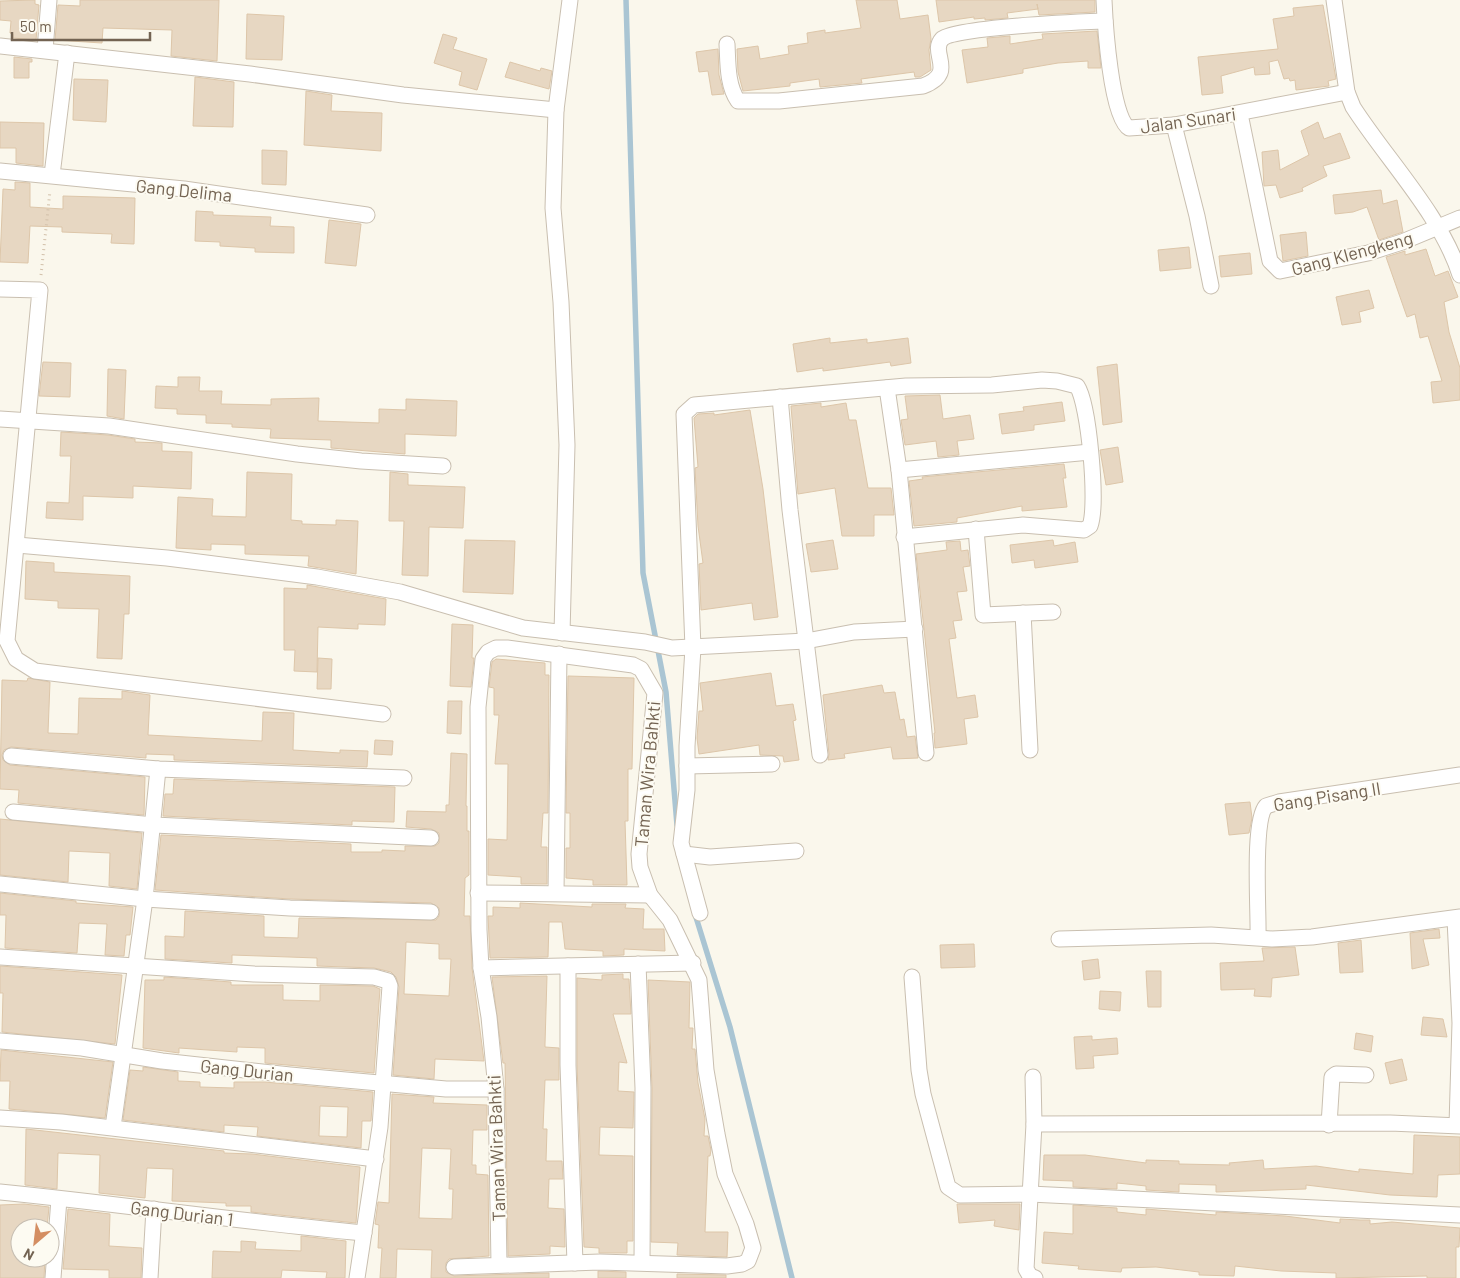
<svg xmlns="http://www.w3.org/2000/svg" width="1460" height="1278" viewBox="0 0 1460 1278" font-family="Barlow,sans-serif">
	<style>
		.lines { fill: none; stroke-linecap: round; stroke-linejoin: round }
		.stream { stroke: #aac5d3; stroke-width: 5.5 }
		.building { fill: #e7d7c2; stroke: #ddc6a9; fill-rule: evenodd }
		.street-casing { stroke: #c9bfb0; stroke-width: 17 }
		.path { stroke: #d2c0aa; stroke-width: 3; stroke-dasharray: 1 4; stroke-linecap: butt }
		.street { stroke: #fff; stroke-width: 15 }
		.labels { text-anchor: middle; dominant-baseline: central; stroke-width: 4; stroke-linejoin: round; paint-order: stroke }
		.street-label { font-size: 18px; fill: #736352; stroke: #fdfbf2 }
	</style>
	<rect width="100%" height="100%" fill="#faf7ec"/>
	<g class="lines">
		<g class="stream">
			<path d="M626,0L643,573L666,692L677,825"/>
			<path d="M695,914L730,1027L792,1278"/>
		</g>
	</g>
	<g class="building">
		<path d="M35,0V4L39,5L36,40L13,38V34L10,33L11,21L0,20V1Z"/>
		<path d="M80,0H219L217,61L171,56L172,30L103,28L102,43L55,40L58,5L80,6Z"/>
		<path d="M856,0H897L900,19L928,15L931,39L929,50L931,70L920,77H915L914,72L861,79L862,83L820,87L819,79L790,83V86L743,91L738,72L737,49L758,46L760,59L789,54L788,46L808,43L807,33L825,30V33L861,28Z"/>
		<path d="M936,0H1095V12L1039,15L1037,4L1038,9L1007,13L1008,18L985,20V18L974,19V17L939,22Z"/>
		<path d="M1323,5L1336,79L1328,81L1329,86L1296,90L1295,80L1290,81L1289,78L1284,79L1278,60L1269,62L1270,74L1255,75L1254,67L1221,76L1223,93L1202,95L1198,57L1278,49L1273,19L1294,16L1293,8Z"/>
		<path d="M247,14L284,16L282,60L246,59Z"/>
		<path d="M1097,31L1101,68H1088V61L1058,63L1023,69V73L967,83L962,50L988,47L987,38L1010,36V44L1043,39L1042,34Z"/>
		<path d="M443,34L457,38L453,49L487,59L477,90L459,85L462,72L434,63Z"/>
		<path d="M718,49L719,75L724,94L712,95L708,71L699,72L696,52Z"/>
		<path d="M14,57L32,59V62H29V78H14Z"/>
		<path d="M510,62L540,71L541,68L552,71L549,89L505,77Z"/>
		<path d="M195,77L234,82L233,127L193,126Z"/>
		<path d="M74,79L108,80L106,122L73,120Z"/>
		<path d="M306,91L332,95L331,111L382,113L381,151L304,145Z"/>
		<path d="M0,122L44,123L43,166L16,163V148H0Z"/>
		<path d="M1318,122L1324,139L1340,133L1350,158L1323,166L1327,176L1302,188L1303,191L1280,198L1276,185L1264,186L1262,152L1278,150L1280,170L1309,155L1301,131Z"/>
		<path d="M262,150L287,151L286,185L262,184Z"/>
		<path d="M15,182L30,183V207L63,209V196L135,198L134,244L111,243L112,234L62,232V227L30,226L28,263L0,262L3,189L15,190Z"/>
		<path d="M1381,190L1383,204L1397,200L1403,232L1379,240L1367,207L1353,212L1335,214L1333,195Z"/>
		<path d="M196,211L213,212V215L271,217L270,226L294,227V253L255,252V248L220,246V242L195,241Z"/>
		<path d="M329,220L361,224L356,266L325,263Z"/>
		<path d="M1306,232L1308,256L1283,261L1280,235Z"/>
		<path d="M1189,247L1191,268L1160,271L1158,250Z"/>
		<path d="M1426,249L1435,276L1448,271L1458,297L1444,302L1449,332L1460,368V400L1433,403L1431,382L1442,381L1428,336L1420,338L1415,314L1407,317L1386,257L1405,251V255Z"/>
		<path d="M1250,253L1252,274L1221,277L1219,256Z"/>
		<path d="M1369,290L1374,308L1359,312L1361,322L1342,325L1336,297Z"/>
		<path d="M830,338V343L867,339V343L908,338L911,363L891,366L890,362L823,371V368L797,372L793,344Z"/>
		<path d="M43,362L71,363L70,397L39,396Z"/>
		<path d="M1117,364L1122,422L1103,425L1097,367Z"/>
		<path d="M108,369L126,370L124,419L107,416Z"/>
		<path d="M178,377H200L199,391H222L221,404L271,405V399L319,398L318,421L379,423V409L406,410V399L457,401L456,436L405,434V454L331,448V440L270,438L271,429L232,427V424L206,423V415L177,414V409L155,408L156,386L178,387Z"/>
		<path d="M940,395L943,419L970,415L974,439L957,441L959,455L938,457L936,441L905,445L901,420L908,419L905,396Z"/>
		<path d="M1062,402L1065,421L1034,425V430L1002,434L999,414L1024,411L1023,407Z"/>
		<path d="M821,403V407L846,403L849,420H856L868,488H891L894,515H874V536H842L835,488L798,494L791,406Z"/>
		<path d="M750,410L763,489L778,617L754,620L752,603L701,610L699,564L703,563L698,526L695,468L698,467L694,418L698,414L714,413V415Z"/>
		<path d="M61,432L108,435L135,439V442L162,443V451L192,452L191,489L133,486V498L83,496V520L46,518L47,502L69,503L71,456H60Z"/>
		<path d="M1118,447L1123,482L1106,485L1100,450Z"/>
		<path d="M1064,464L1066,478H1063L1067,507L1022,511V506L957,518V522L914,526L909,481L923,479L922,477Z"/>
		<path d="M247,472L292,474L291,520L302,521V524L336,525V520L358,521L356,574L308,566L309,556L245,554V545L211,544V550L176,548L178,497L213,499L212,516L246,517Z"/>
		<path d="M390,472L408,474V485L465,487L463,528L429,527L428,576L402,575L404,521H389Z"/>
		<path d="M465,540L515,541L513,594L463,592Z"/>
		<path d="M833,540L838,569L811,572L806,544Z"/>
		<path d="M1053,540L1054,546L1075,542L1078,562L1035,568L1034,560L1012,563L1010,545Z"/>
		<path d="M960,541L961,551L968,550L970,566L963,567L967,591L957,592L962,620L953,621L956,638L949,639L957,698L975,695L978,717L964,719L967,744L935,748L934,733H935L916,554L947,550L946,542Z"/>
		<path d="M26,561L54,563V572L130,576L129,614H124L122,659L97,658L99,609L58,608V601L25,599Z"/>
		<path d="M307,585L386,599L385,625L358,624V629L318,627L317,672L294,671L295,650H284V588L307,589Z"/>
		<path d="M452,624L473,625L472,658H474L471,687L450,686Z"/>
		<path d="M318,658L332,659L331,689H317Z"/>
		<path d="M496,659L545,663V675H549L548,813H543L541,847H547V884H521V877L488,875V839L507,840L508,764H495L499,715H494V688L489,687L492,662Z"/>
		<path d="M771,673L776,706L793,704L796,720L793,721L799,760L784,762L783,756L760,755L759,745L699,754L697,738L699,711H703L700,683Z"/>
		<path d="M568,676L634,678L632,769H628V821H625L627,885H593V880L566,878V848H570V813H566Z"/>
		<path d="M28,678L50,682L48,733L78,734L79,698L122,699V691L150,695L148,735L262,741L263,712L294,713L293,750L340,753V750L368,751L367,767L174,760V755L146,754V758L11,747L4,750L2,755L3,760L10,765L145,777L144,815L18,803L19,790L0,789L2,680L27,681Z"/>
		<path d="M882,685L884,693L895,692L900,720L904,719L907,737L915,736L918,758L893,759L891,747L844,754L845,758L828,760L829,754L823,695Z"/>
		<path d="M448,701H462L461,734L447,733Z"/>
		<path d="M375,740L393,741L392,755L374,754Z"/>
		<path d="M451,753L467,754L466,806H467V831H469V875L465,878L464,916H470L472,968L484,1061L435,1059L434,1079L393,1075L399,987L396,977L391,972L374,968L317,966V958L232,955V963L165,959V936L184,937L185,911L264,916V937L298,938L299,918L436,920L439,916V908L431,903L290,899L155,890L161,835L351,844V852H382V850L405,851V846H435L439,843V833L431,829L406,827L407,811L446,812V805H449ZM406,942L439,944V959H451L449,996L404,994Z"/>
		<path d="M174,779L395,787L394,822L352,821V825L163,816L165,794H173Z"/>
		<path d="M1250,802L1252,818L1249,833L1229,835L1225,804Z"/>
		<path d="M0,819L142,833L137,889L109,886L110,853L69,851L68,882L0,875Z"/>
		<path d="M0,893L76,901V903L133,907L130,935H126L124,956L105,955L107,924L79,923L77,953L5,948L6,915H0Z"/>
		<path d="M520,903L592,907V904H626L625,908L644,909L643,929H664L665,951L624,949V955L603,956V951L565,949L562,922H549L548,957L490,958L488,916H493V907L520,908Z"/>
		<path d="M1439,929L1440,938L1423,939L1429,965L1412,969L1410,933Z"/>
		<path d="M1361,940L1363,972L1340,973L1338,943Z"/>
		<path d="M974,944L975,967L941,968L940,945Z"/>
		<path d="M1295,947L1299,975L1272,978L1271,997L1254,996L1255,989L1221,990L1220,963L1264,961L1262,948Z"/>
		<path d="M1098,959L1100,978L1084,980L1082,961Z"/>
		<path d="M0,966L122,975L115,1044L2,1032L3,993H0Z"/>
		<path d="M1146,971H1161V1007H1148Z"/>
		<path d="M623,974V979H629L631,1014H613L627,1063L619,1062L618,1091L634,1092L633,1128L600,1127L599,1155L633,1156V1241H627V1253H599V1248L584,1247L577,1065V978L602,980V975Z"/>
		<path d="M547,976L545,1044V1047L559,1048V1080H545L543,1129H547L546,1161H562L563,1179H549L548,1208L564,1209L565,1247L550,1246V1254L508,1256L505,1063H503L492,977Z"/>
		<path d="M164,977L231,982V985H283V1000L320,1001V985L373,986L380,989L374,1073L265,1063V1048L237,1047V1052L179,1048V1053L143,1048L145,980H164Z"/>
		<path d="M648,980L690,982L689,1028H693L692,1049H695L698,1083L705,1119L704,1136H708L711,1150L710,1156H708L705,1232H728L727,1257L677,1255L678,1243L651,1242L652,1088Z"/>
		<path d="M1100,991L1121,992L1120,1011L1099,1009Z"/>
		<path d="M1423,1017L1443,1019L1447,1037L1421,1035Z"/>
		<path d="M1356,1033L1373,1036L1371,1052L1354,1049Z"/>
		<path d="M1092,1036V1040L1117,1038L1118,1054L1093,1056L1094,1068L1076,1069L1074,1037Z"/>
		<path d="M1,1050L113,1062L105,1118L9,1109L10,1081H0Z"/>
		<path d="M1402,1059L1407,1080L1390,1084L1385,1063Z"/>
		<path d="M143,1067L178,1072V1081L200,1082V1087L234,1088V1082H265L373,1092L371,1121H362L361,1148L257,1136L258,1127L224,1125V1132L123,1120L130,1070L143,1071ZM320,1106L348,1107L347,1137L319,1136Z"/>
		<path d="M392,1094L434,1097L433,1103L487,1105V1130H473L472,1165H476V1174L488,1175L489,1256L449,1259L446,1263V1272L454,1276L549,1273V1278H431L432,1250L397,1249L396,1278H380L382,1248H378L379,1225L375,1224L378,1202L389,1203ZM422,1148L451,1149L449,1189H453L452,1219L419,1218Z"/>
		<path d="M26,1129L224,1151V1153L252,1154L360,1167L356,1223L251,1212V1206H226V1203L172,1201L173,1169L147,1168L145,1198L99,1193L100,1155L58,1153L57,1189L25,1185Z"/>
		<path d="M1414,1135L1460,1137V1174L1438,1175L1437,1197L1390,1195L1306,1185V1189L1216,1192V1185L1179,1184V1192L1146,1190V1186L1117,1183V1189L1073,1187V1181L1043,1180L1044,1155H1085L1146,1163V1160L1179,1161V1164L1230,1165L1229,1163L1263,1160L1264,1169L1316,1166L1359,1172V1169L1413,1174Z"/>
		<path d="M24,1204L49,1207L47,1228H18L17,1258H45L44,1278H0V1205Z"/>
		<path d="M957,1204H1020L1019,1230L994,1226L995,1220L959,1223Z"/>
		<path d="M1073,1205L1117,1208V1212L1146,1215V1209L1216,1215V1212L1285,1216L1340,1223V1219L1360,1220H1370V1224L1392,1222L1460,1228L1459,1247H1456V1278H1427V1276L1336,1278V1273L1281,1271L1235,1266L1234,1276L1199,1275V1272L1156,1267L1122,1268L1121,1272L1078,1269L1079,1266L1042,1263L1044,1232L1073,1234Z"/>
		<path d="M68,1209L110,1214L109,1246L142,1248L141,1278H109V1270L63,1269Z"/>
		<path d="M301,1236L346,1241L345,1278H326L327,1272L282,1270L281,1278H212L213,1251L241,1252V1241L256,1242L255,1249L301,1251Z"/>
		<path d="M598,1271L626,1272V1278H598Z"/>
		<path d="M677,1274L726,1275V1278H677Z"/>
	</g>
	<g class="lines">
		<g class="street-casing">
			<g id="street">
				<path d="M1104,0C1105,23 1111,118 1129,128L1174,125L1347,92"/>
				<path d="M1334,0L1347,92L1353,107C1387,160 1441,215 1460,275"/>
				<path d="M727,44C728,63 727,85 738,101H779L923,86C958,73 929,53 942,39C954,27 1081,22 1105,21"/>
				<path d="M0,46L250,74L403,95L556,110"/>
				<path d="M45,50L49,0"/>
				<path d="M1240,114L1270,261L1280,271L1368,253L1402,242L1460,218"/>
				<path d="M1174,125L1197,216L1211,286"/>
				<path d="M0,171L184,189L367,215"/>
				<path d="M52,175L67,53"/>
				<path d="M0,289L40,290L7,641L16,659L35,671L383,714"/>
				<path d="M887,388L899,470L926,753"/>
				<path d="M780,397L790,510L820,755"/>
				<path d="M0,419L109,426L297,454L361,461L443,466"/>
				<path d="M899,470L1090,452"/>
				<path d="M976,529L983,615L1053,612"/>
				<path d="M17,545L167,558L317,577L400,592L523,628L645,642L672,648L806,641L854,632L915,629"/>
				<path d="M1023,613L1030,750"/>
				<path d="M562,633L567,445L561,302L553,208L556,110L570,0"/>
				<path d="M11,756L158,769L404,778"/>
				<path d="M687,766L772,764"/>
				<path d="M13,812L154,825L431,838"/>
				<path d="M684,854L710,857L796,851"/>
				<path d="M0,884L145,899L290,908L431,912"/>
				<path d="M478,893L650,895"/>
				<path d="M556,893L559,654"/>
				<path d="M700,913L681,843L687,790V746L693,648L684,414L694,405L906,386L992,385L1042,380L1057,381L1077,386C1089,404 1098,505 1090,526L1084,530L1023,525L904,537"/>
				<path d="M1455,919L1460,1023L1457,1125"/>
				<path d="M1258,937C1259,913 1252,821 1266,806L1279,802L1460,775"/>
				<path d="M1059,939L1211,935L1272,939L1312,937L1460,917"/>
				<path d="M0,957L254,974L374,977L388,981L390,986L380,1127L357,1278"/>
				<path d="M638,964L643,1088L642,1262"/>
				<path d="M568,966V1065L575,1263"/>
				<path d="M481,968L693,963"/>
				<path d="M912,977L919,1070L923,1094L948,1187L960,1195L1030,1194L1460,1215"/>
				<path d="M0,1041L82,1048L162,1061L290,1075L446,1089H496"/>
				<path d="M1033,1077L1034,1124L1026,1269L1030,1276L1035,1278"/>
				<path d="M0,1118L61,1122L376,1159"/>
				<path d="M1034,1124L1390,1123L1460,1126"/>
				<path d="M1329,1125L1332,1077L1336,1074L1366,1075"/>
				<path d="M113,1127L145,899L158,769"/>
				<path d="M0,1192C121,1204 242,1222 364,1233"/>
				<path d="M454,1267L600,1262L727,1266L742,1264L748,1261L753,1248L746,1224L725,1174L717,1134L706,1070L699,980L670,920L650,895L640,867L639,854L655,693L641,669L633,665L507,648H496L488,652L483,659L478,707L479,930L481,968L489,1017L496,1089L499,1264"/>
				<path d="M53,1278L59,1199"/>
				<path d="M150,1278L154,1209"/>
			</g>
		</g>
		<path class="path" d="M41,275L50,191"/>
		<use href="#street" class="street"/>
	</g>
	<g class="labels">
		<g class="street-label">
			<text transform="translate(1188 120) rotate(-8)">Jalan Sunari</text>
			<text transform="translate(184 190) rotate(6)">Gang Delima</text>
			<text transform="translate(1352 253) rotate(-15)">Gang Klengkeng</text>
			<text transform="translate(647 774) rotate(-85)">Taman Wira Bahkti</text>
			<text transform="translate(1327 796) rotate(-9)">Gang Pisang II</text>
			<text transform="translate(247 1070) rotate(6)">Gang Durian</text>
			<text transform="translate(496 1148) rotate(-92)">Taman Wira Bahkti</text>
			<text transform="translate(182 1213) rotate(7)">Gang Durian 1</text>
		</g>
	</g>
	<g transform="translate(35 1243) rotate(208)"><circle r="24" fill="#fdfbf2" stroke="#c6beb2"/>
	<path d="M0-4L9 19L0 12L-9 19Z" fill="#d48e62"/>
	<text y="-8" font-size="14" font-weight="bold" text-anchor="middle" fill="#736352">N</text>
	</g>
	<path d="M12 32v8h138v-8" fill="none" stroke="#736352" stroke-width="2.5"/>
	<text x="20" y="32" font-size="15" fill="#736352" stroke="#fdfbf2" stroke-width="4" paint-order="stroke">50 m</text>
</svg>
